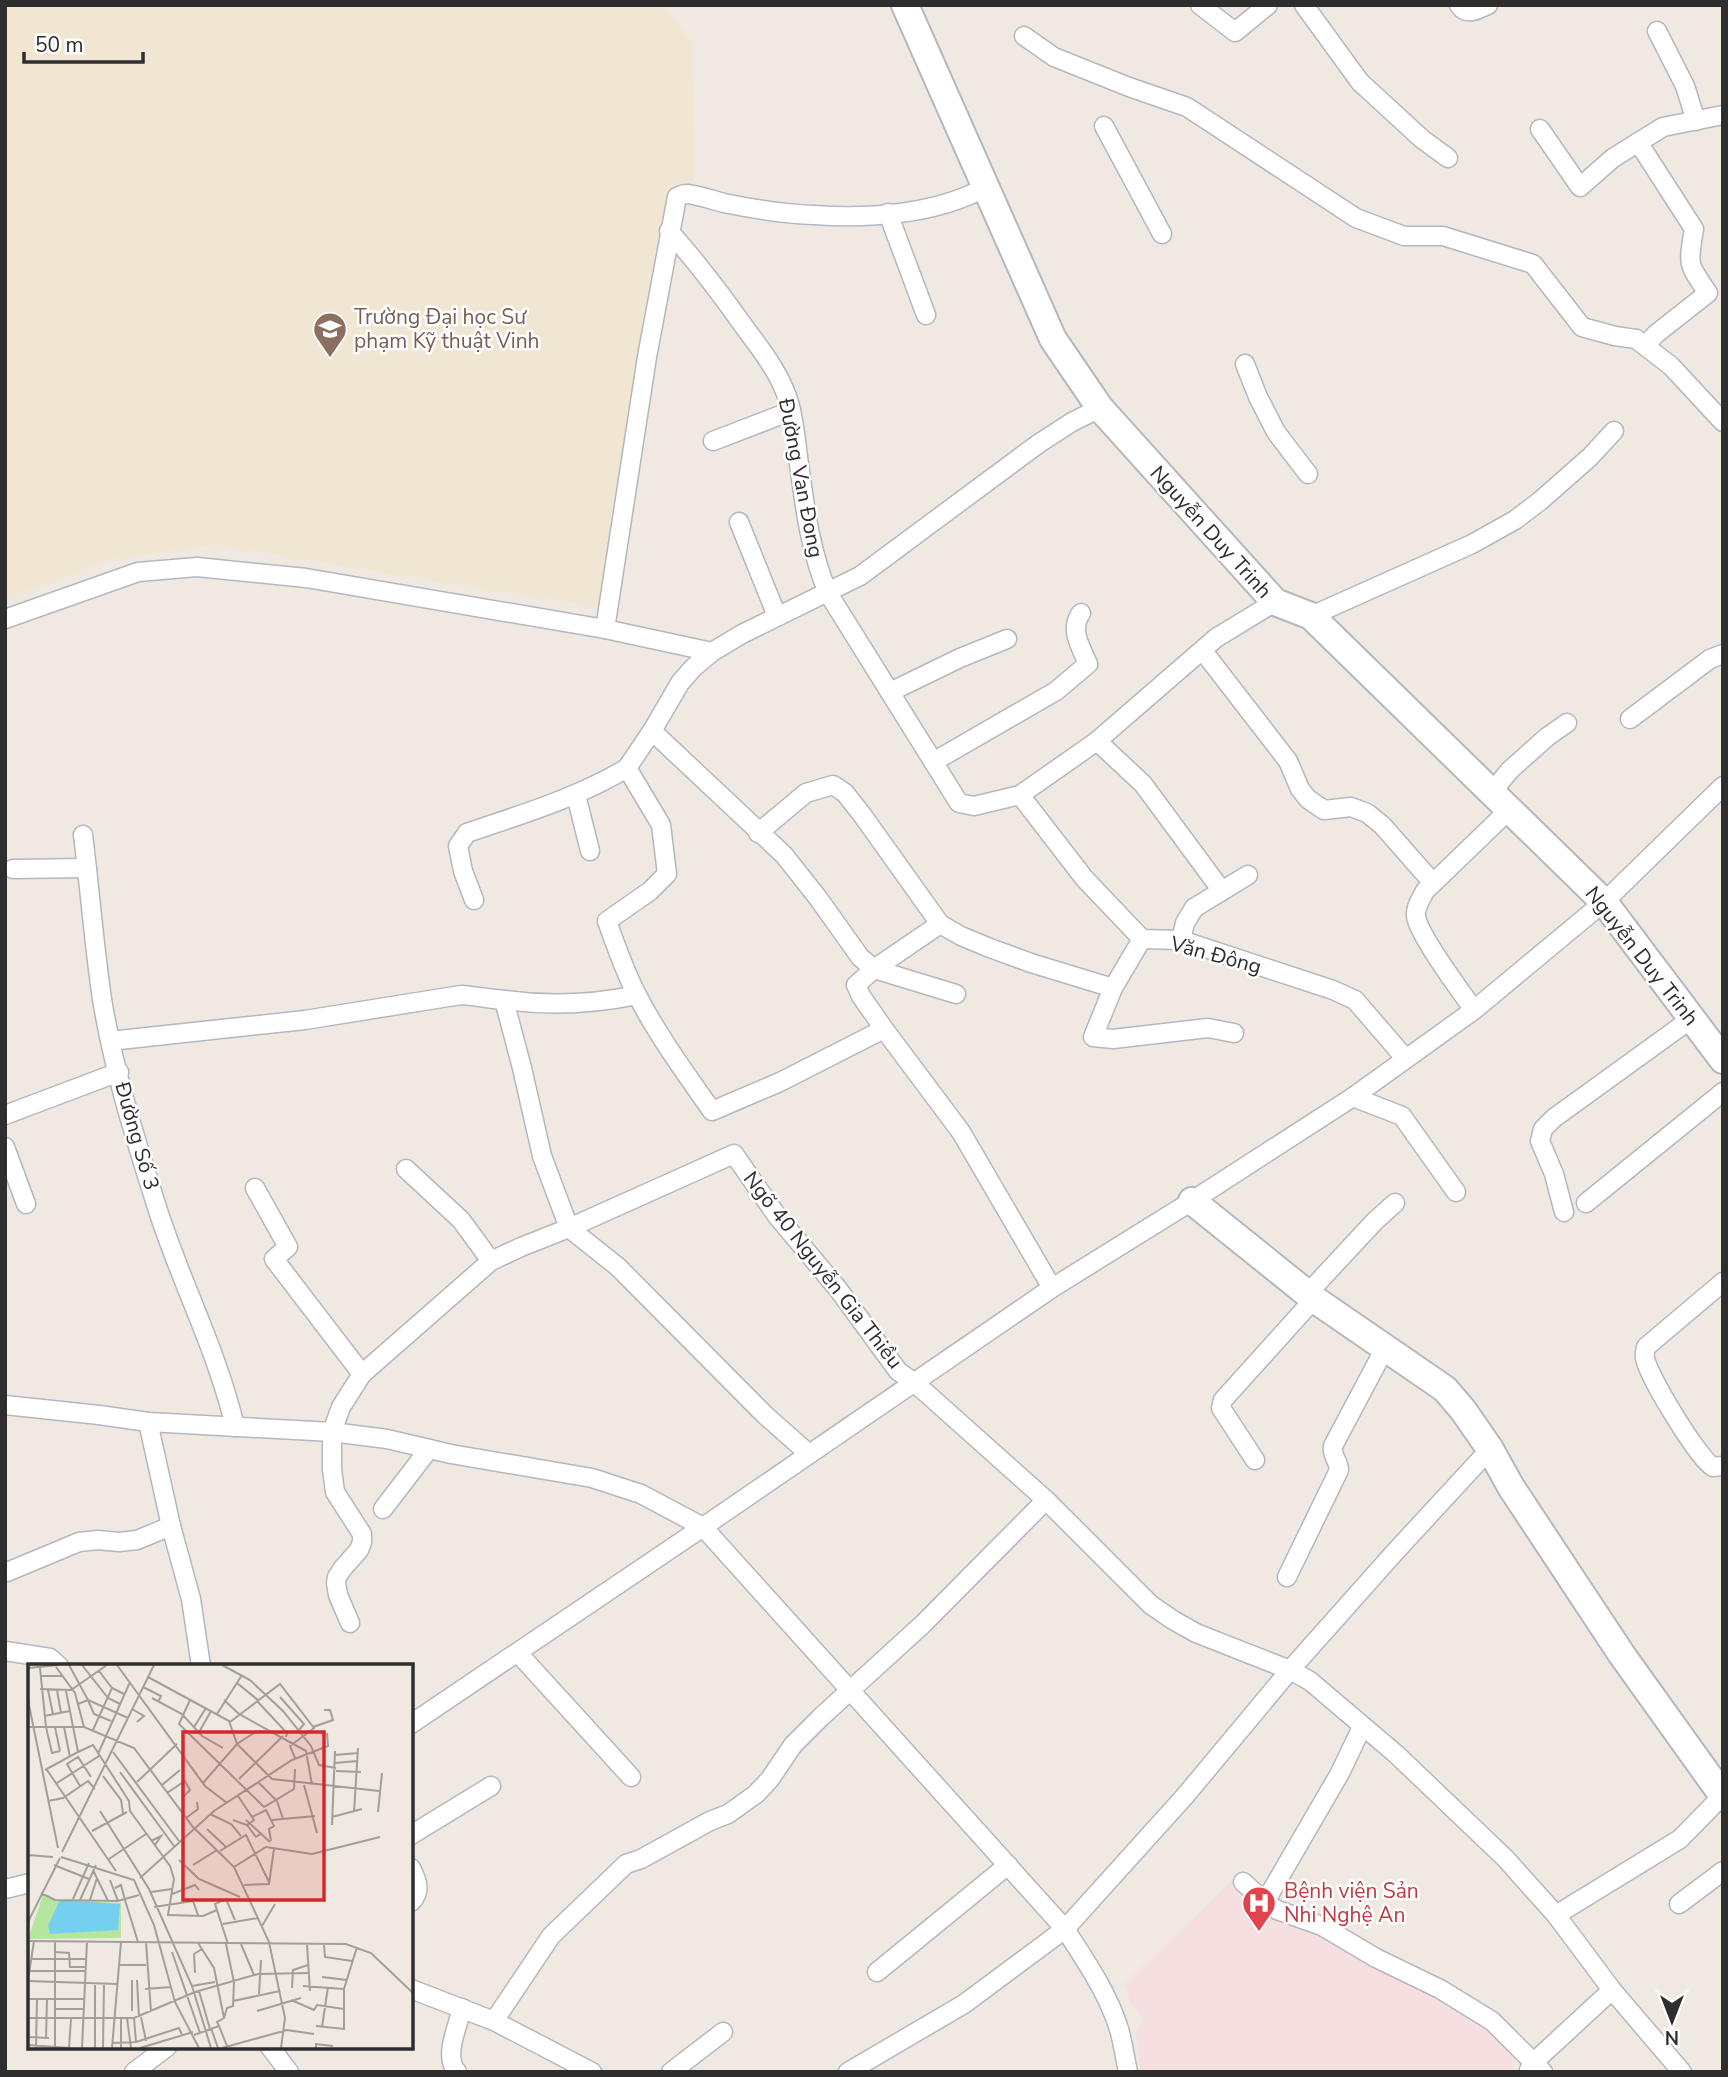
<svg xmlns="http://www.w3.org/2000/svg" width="1728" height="2077" viewBox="0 0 1728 2077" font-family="'Nunito Sans',sans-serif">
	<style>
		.education { fill: #f0e6d1 }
		.medical { fill: #f5dfe0 }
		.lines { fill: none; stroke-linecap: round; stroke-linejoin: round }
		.street-casing { stroke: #b4b7c1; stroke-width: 21 }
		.secondary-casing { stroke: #b4b7c1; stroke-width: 30 }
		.street { stroke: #fff; stroke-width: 18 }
		.secondary { stroke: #fff; stroke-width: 26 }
		.labels { text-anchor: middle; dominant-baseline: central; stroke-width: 5; stroke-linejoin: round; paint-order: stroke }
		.education-label { font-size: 21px; fill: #785e54; stroke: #fff; text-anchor: start }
		.street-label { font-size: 21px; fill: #2e2e2e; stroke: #fff }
		.health-label { font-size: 21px; fill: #be3a42; stroke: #fff; text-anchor: start }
		.inset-road { fill: none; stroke: #a29e99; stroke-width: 2 }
		.view { fill: #d62828; fill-opacity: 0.15; stroke: #d62828; stroke-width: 3.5 }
		.inset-edge { fill: none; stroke: #2e2e2e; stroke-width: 3.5 }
	</style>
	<rect width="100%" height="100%" fill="#efe9e1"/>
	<path class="education" d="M5,5H660L692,41L694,172L603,608L215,545L110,560L5,600Z"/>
	<path class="medical" d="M1238,1875L1244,1882L1473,2001L1518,2054L1509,2072H1140L1136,2030L1143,2019L1132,2006L1124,1984Z"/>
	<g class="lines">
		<g class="street-casing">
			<g id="street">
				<path d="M1200,5L1235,32L1268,5"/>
				<path d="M1304,5L1360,82L1422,139L1448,158"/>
				<path d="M1459,5C1467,17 1478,9 1488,5"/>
				<path d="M1657,31L1685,86L1696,121"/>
				<path d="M1024,36L1054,57L1129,87L1187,107L1356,218L1404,236H1443L1533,264L1582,327L1615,336L1636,339L1671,366L1723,422"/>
				<path d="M1104,126L1162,234"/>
				<path d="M1540,129L1580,187L1613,158L1663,127L1723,115"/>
				<path d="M1638,142L1694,229C1688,265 1687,263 1708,293L1656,334L1645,346"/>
				<path d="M888,213L926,315"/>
				<path d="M669,231C697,262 721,294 745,328C763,352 782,376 790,406C795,425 796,444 799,464C805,508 810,551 828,593L959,803L974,806L1020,795L1097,741L1216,638L1275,602"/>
				<path d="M1245,364L1258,397L1276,432L1308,474"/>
				<path d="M713,441L791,411"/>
				<path d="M739,522L777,616"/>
				<path d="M1311,616L1472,544L1515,520L1540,501L1590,457L1614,431"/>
				<path d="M5,619L138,572L197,567L306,578L605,629L712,652"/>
				<path d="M605,629L647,357L677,197C682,195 681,194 687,194C699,195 712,200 724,203C753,209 784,214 814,215C870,219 937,214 986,187"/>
				<path d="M1203,651L1288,761L1300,789L1308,799L1324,810L1351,807L1367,813L1382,825L1433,883"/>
				<path d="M890,692L960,658L1007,639"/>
				<path d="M1630,719L1710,659L1723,654"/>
				<path d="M652,731L627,768L661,825L667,874L650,891L607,921C616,946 625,973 638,997C659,1037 686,1074 712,1111L780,1082L884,1029"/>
				<path d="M1097,741L1143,784L1222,891"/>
				<path d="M933,762L1056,691L1088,664C1081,647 1069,630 1081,613"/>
				<path d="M1492,792L1510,770L1547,737L1567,723"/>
				<path d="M576,795L590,851"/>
				<path d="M1020,795L1084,878L1142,939L1181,940L1333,990L1355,1000L1405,1058"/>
				<path d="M758,833L806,793L833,785L845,793L863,816L940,924L961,936L990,948L1031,963L1113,988"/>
				<path d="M83,835C90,890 94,945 102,999C113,1067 134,1135 155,1201C178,1277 217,1349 235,1427"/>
				<path d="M13,869L87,868"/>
				<path d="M474,900L463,871L458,846L467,833C522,814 577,798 627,768"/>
				<path d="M940,924L874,969L856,985L861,996L884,1029L961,1132L1052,1288"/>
				<path d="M1142,939L1113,988L1093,1037L1113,1039L1208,1028L1234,1033"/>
				<path d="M1181,940L1185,923L1194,908L1248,875"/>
				<path d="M956,994L874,969L860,957L818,898L784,855L652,731L680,683L693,668L712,652L742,634L860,576L1038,444L1072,422L1100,408"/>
				<path d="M504,1000L522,1068L542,1156L569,1228L618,1267L765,1415L809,1454"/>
				<path d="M1474,1010C1461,992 1418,934 1416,916C1415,907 1421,899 1425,891L1510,809"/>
				<path d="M110,1041L305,1020L461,995C476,996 490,999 505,1000C548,1006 594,1004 637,995"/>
				<path d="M1353,1097L1402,1116L1456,1192"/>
				<path d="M5,1115L119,1072"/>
				<path d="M5,1147L26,1204"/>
				<path d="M406,1169L461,1220L491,1261"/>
				<path d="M255,1188L288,1247L274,1259L362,1374"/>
				<path d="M1586,1203L1723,1092"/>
				<path d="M1564,1212L1554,1174L1540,1141L1543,1129L1554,1118L1691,1019"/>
				<path d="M1723,1282L1646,1347C1645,1352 1644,1354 1645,1358C1648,1376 1698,1458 1713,1467L1723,1466"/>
				<path d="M1308,1293L1375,1221L1395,1203"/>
				<path d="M5,1405L99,1415L148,1422L332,1432L387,1439L451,1454L592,1478L641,1494L703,1527L1065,1929C1085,1960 1108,1993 1119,2029C1123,2043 1125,2058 1128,2072"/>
				<path d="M148,1422L171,1526L191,1599L201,1666"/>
				<path d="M1255,1460L1221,1408L1223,1400L1314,1299"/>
				<path d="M383,1509L429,1449"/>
				<path d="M7,1572L79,1542L98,1540L119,1542L137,1540L171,1526"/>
				<path d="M1287,1577L1339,1470C1339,1461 1331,1456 1333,1446L1385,1348"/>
				<path d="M350,1623L338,1595L336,1583L337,1577L343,1568L359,1550L362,1542V1534L335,1492L332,1469V1432L341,1407L362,1374L491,1261L521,1247L569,1228L734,1154L777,1216L838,1289L898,1371L915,1383L1046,1500L1151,1605L1173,1620L1196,1633L1290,1670L1310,1681L1396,1754L1506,1859L1556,1915L1612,1990L1682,2072"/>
				<path d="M5,1651L50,1658L59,1666"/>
				<path d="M518,1653L631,1777"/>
				<path d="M411,1724L703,1527L1052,1288L1192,1201L1353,1097L1474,1010L1604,902L1723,786"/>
				<path d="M411,1835L491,1786"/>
				<path d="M411,1868C417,1880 422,1891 411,1902"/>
				<path d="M1243,1882L1265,1902L1277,1910L1322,1926L1376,1958L1440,1989L1492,2021L1543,2072"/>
				<path d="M5,1889L30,1883"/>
				<path d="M1265,1902L1340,1773L1362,1727"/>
				<path d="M1679,1904L1723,1871"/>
				<path d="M1556,1915L1680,1839L1722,1796"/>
				<path d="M877,1972L1008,1865"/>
				<path d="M411,1989L494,2021L592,2072"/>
				<path d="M494,2021L551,1936L626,1864L641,1859L710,1821L728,1814L756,1794L770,1779L793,1745L821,1717L923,1624L1046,1500"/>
				<path d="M270,2047L289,2072"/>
				<path d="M1529,2070L1534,2062L1612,1990"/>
				<path d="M134,2072L167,2047"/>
				<path d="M457,2072C443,2056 458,2027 462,2008"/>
				<path d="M671,2072L723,2032"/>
				<path d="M848,2072L964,2004L1065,1929L1185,1796L1290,1670L1395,1552L1490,1449"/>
			</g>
		</g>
		<g class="secondary-casing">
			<g id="secondary">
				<path d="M905,5L1053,339L1100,408L1275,602L1311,616L1604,902L1723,1060"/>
				<path d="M1192,1201L1314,1299L1445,1389L1463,1410L1490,1449L1511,1487L1622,1655L1723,1796"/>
			</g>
		</g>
		<use href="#street" class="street"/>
		<use href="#secondary" class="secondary"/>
	</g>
	<defs>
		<g id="university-pin" transform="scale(1.75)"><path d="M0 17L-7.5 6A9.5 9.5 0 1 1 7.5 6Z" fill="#8d6e63" stroke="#fff"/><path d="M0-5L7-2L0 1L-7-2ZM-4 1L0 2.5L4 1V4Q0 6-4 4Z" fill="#fff"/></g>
		<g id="hospital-pin" transform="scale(1.75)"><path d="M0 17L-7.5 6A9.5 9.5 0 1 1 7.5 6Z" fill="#e0444e" stroke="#fff"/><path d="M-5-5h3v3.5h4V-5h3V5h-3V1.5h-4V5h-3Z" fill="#fff"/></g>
	</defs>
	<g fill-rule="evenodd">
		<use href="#university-pin" x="330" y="329"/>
		<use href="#hospital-pin" x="1259" y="1903"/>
	</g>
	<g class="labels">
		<g class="education-label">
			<text x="354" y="317">Trường Đại học Sư<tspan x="354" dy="24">phạm Kỹ thuật Vinh</tspan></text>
		</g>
		<g class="street-label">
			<text transform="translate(801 478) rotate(79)">Đường Van Đong</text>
			<text transform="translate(1211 532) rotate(48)">Nguyễn Duy Trinh</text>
			<text transform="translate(1216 955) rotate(15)">Văn Đông</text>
			<text transform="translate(1642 956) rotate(52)">Nguyễn Duy Trinh</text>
			<text transform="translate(137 1136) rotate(74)">Đường Số 3</text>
			<text transform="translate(823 1270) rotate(52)">Ngõ 40 Nguyễn Gia Thiều</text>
		</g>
		<g class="health-label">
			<text x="1284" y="1891">Bệnh viện Sản<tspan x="1284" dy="24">Nhi Nghệ An</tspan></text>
		</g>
	</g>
	<g transform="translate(28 1664)">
		<rect width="385" height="385" fill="#efe9e1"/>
		<path d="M15,231L27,236L93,239V274L0,275Z" fill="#b6e59e"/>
		<path d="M32,236L92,240L90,266L22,270L20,262Z" fill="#75cff0"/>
		<path class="inset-road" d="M41,1L60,36L100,54M54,1L80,34L92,40M89,1L177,122L199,139M194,1L222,16L255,47L283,82L291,101L308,104M28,3L47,29L56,63M0,4L31,1M12,4L18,63L24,89L32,87M71,7L84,24L96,30M12,12H34M120,13L201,57L209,80L244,115L351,127M209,19L230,36M115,23L133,32L130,38M12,25L43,26L79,1M20,26L25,50M29,26L33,49M252,33L276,60L271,66M124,34L154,50L174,72L195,84M0,36L30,184M162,36L151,60L236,143L266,125L267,105M196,36L211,50L278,87L284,121M229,37L259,69L258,73M50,40L60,36L66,50L83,57M104,45L116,52L109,58M189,50L214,11M16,52L42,47M202,58L252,20L286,64L262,82L267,94M0,63H56L106,84L165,163L206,203L241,278L257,354L253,384M27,63L32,87M36,63L42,93M166,63L178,44M285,63L305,56L302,46H296M65,66L84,24M170,70L183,47M50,88L65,81L101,137L102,147L142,202L146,215L140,251M85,88L151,177M70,90L102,18M307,91L330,89M307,99L329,97M17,106L50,88L38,27M19,106L88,207M308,107L333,108M92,108L146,182M75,112L93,136L95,149M211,115L255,72M109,118L149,80M230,118L249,137L255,155M29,119L71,92M175,119L209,80L229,67M134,121L152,106M276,121L289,169M52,122L39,100L50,93L63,113M139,129L157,117L162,126L155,133M210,132L226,156L219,161M20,137L35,134L60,117L67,125M72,147L121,225L164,322L183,384M326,148L330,84M350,148L354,109M182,150L203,160L213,172M224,153L238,146L246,162L241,165L243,177M304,153L334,145M158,154L170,145L169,138M205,156L219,161L228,173L234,169M218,156L242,178M244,156L287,152M304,161L307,87M179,165L198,183M64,167L99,148M123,177L133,172L127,181M192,187L218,171L241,218M34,188L126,1M0,191L25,193M33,193L106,216L126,261L147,338L171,384M81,195L118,170M151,196L171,215L212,233M26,201L61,215M165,201L189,186M206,203L238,183L284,190L352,173M65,206L80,237M112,214L186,147L264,96L300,82L299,69M82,216L90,237M216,221L241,220L246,185M87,224L93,221L97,236M123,228L144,225M13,229L27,236L90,237L111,231M144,230L167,221L171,226M45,235L61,199M52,236L68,201M62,236L69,214M97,236L110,278M126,243L165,237L170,251M139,251L175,252L189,246M0,258L32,194M195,260L230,254M234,262L247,240M0,277L318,280L343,289L385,329M118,278L123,348M200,280L187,240L198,235L207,256M213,280L226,311M279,280L282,327M296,281L297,293L324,297M27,288L41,289L42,303H58M144,288L172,369M3,295H59M91,301H118M0,307H58M167,309L166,290L174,285M1,310L6,277M294,313L319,316M104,316V347M109,316L111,353M0,317L89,320M164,322L187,318M275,322L316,325M264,324L265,306L280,301M117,325L143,323M171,327L182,365M231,330L233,296M0,335H56M263,336L286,346L289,341L316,345M205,337L252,327M27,345H55M229,347L273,334M113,353L118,377M0,354H106L167,328L230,310L282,309M99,354L103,384M106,354L108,378M196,354L199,344L205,342L206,318L198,280M191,362L199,382M288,362L316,365V325L329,283M294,363L300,323M183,364L190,384M166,371L191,362L189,358L196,354L186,304L170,279M0,373L21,374M18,374L19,335M84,379L108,378L151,364L154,371M0,381L42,384M8,384L9,335M27,384V277M41,384L43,355M54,384L59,277M67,384V319M75,384L76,319M84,384L93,278M93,384V355M112,384L165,368M194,384L259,366L286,370M288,384V380L305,382"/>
		<path class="view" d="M155,68H296V236H155Z"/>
		<rect width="385" height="385" class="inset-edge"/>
	</g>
	<rect width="1728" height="2077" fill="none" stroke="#2e2e2e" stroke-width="14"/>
	<g transform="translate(1672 2021) rotate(180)" stroke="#ffffff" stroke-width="5" paint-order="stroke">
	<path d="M0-5L12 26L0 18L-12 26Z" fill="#2e2e2e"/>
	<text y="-10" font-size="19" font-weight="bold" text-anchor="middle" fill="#2e2e2e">N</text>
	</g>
	<path d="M24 52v10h119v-10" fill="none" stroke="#2e2e2e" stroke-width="3.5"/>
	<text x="35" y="52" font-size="21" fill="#2e2e2e" stroke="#ffffff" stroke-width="5" paint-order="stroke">50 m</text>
</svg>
